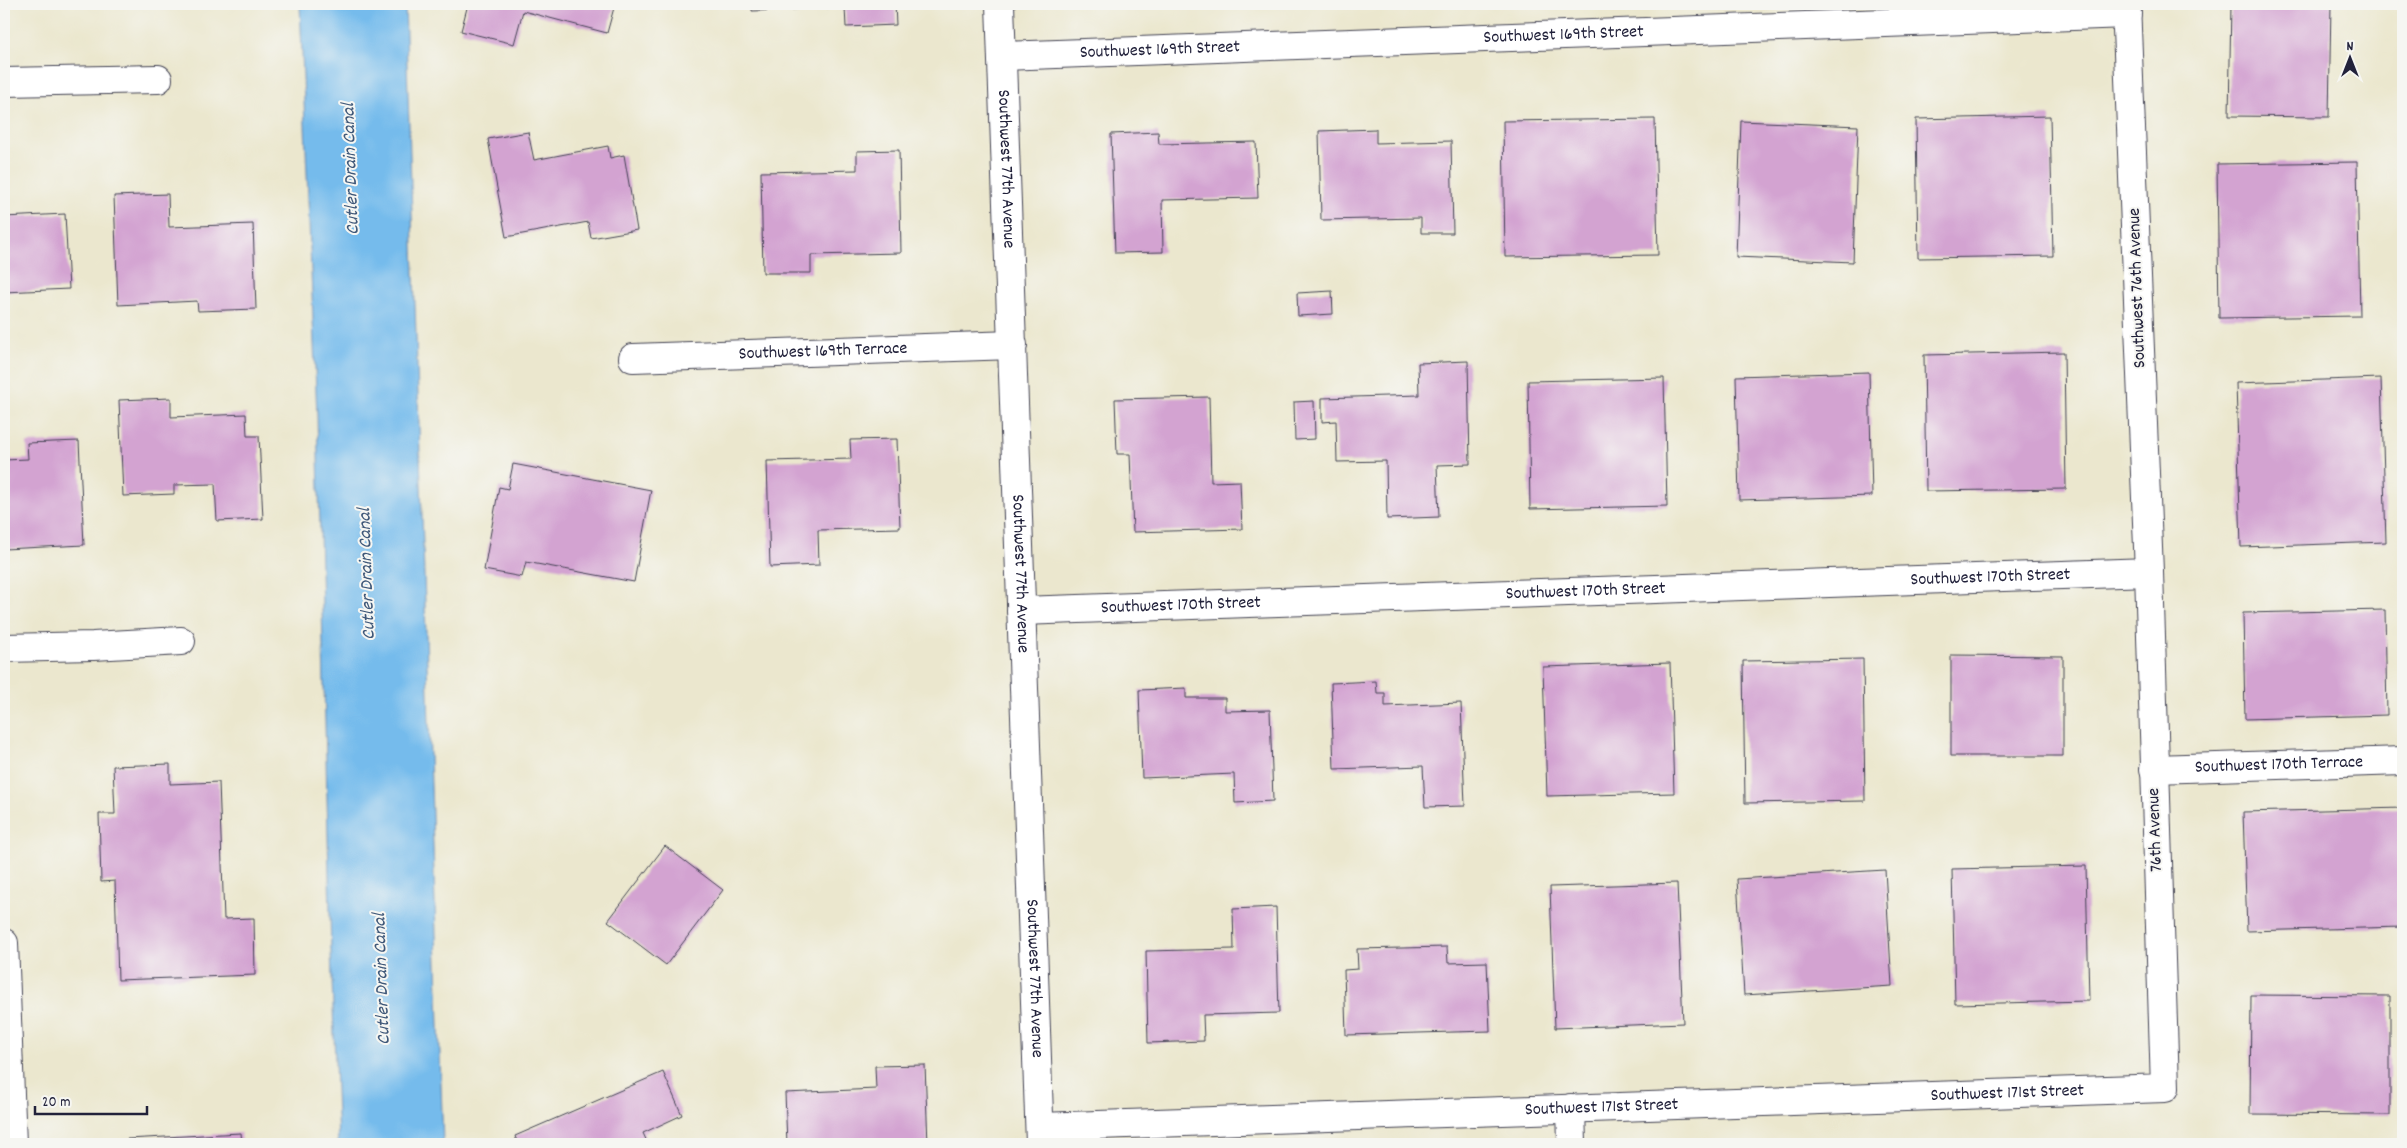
<svg xmlns="http://www.w3.org/2000/svg" width="2407" height="1148" viewBox="0 0 2407 1148" font-family="Dekko,sans-serif">
	<style>
		.water { fill: #75bbec; stroke: #4c6e94 }
		.building { fill: #d3a3d1 }
		.lines { fill: none; stroke-linecap: round; stroke-linejoin: round }
		.minor-casing { stroke: #404051; stroke-width: 30 }
		.tertiary-casing { stroke: #404051; stroke-width: 30 }
		.minor { stroke: #fff; stroke-width: 28 }
		.tertiary { stroke: #fff; stroke-width: 28 }
		.labels { text-anchor: middle; dominant-baseline: central; stroke-width: 4; stroke-linejoin: round; paint-order: stroke }
		.street-label { font-size: 18px; fill: #22223b; stroke: #f6f6f2 }
		.water-label { font-size: 19px; font-style: italic; fill: #3f5879; stroke: #f6f6f2 }
	</style>
	<rect width="100%" height="100%" fill="#f6f6f2"/>
	<filter id="ink" filterUnits="userSpaceOnUse"><feTurbulence type="fractalNoise" baseFrequency=".02" numOctaves="2"/><feDisplacementMap in="SourceGraphic" scale="10" xChannelSelector="R" yChannelSelector="G"/><feConvolveMatrix kernelMatrix="1 2 1 2 8 2 1 2 1" color-interpolation-filters="sRGB"/></filter>
	<filter id="wash" filterUnits="userSpaceOnUse"><feTurbulence type="fractalNoise" baseFrequency=".0096" numOctaves="4" result="noise"/><feDisplacementMap in="SourceGraphic" scale="20" xChannelSelector="R" yChannelSelector="G"/><feGaussianBlur stdDeviation="1.12" result="paint"/><feColorMatrix in="noise" values="0 0 0 0 0 0 0 0 0 0 0 0 0 0 0 0 0 1.4 0 .05"/><feComposite in="paint" operator="in"/></filter>
	<g filter="url(#wash)">
		<rect width="100%" height="100%" fill="#ebe7ce"/>
		<path class="water" d="M300,4H405L443,1144H338L331,951L317,416Z"/>
		<g id="blocks">
			<g class="building">
				<path d="M468,4H615L607,33L523,11L514,44L461,31Z"/>
				<path d="M752,4H895L896,25L846,27L845,8L752,11Z"/>
				<path d="M2231,4H2331L2329,117L2229,116Z"/>
				<path d="M2050,116L2053,256L1918,258L1916,119Z"/>
				<path d="M1655,119L1658,255L1505,257L1503,121Z"/>
				<path d="M1741,121L1858,126L1853,262L1736,257Z"/>
				<path d="M1376,129V143L1451,141L1453,233H1421V218L1321,220L1319,131Z"/>
				<path d="M528,132L534,160L608,146L610,158L624,155L637,230L591,238L588,222L506,237L488,139Z"/>
				<path d="M1158,132L1159,144L1256,142L1258,198L1162,200L1163,252L1115,253L1111,134Z"/>
				<path d="M899,150L901,253L811,255V273H763L761,172L857,170V151Z"/>
				<path d="M2357,162L2360,316L2219,318L2217,164Z"/>
				<path d="M168,194L169,227L253,224L256,309L198,311L197,301L118,305L114,196Z"/>
				<path d="M65,214L69,289L4,292V217Z"/>
				<path d="M1332,291L1333,314L1298,316L1297,293Z"/>
				<path d="M2064,352L2066,489L1926,491L1924,355Z"/>
				<path d="M1468,361L1470,464L1437,465L1439,517L1387,519L1386,461L1337,462L1336,421L1322,422V398L1419,395L1418,363Z"/>
				<path d="M1869,372L1872,496L1739,500L1736,376Z"/>
				<path d="M1664,378L1667,506L1530,509L1528,381Z"/>
				<path d="M2381,378L2386,542L2241,547L2236,383Z"/>
				<path d="M1209,397L1211,482L1240,481L1242,529L1133,532L1130,454H1117L1115,399Z"/>
				<path d="M171,398V417L246,414L247,436H259L263,519L217,521L215,484L174,485V494L123,496L119,400Z"/>
				<path d="M1314,401L1315,439L1295,440L1294,402Z"/>
				<path d="M897,439L900,528L818,530L819,565L770,567L767,461L851,459L850,440Z"/>
				<path d="M79,441L84,545L4,549V460L28,459L27,443Z"/>
				<path d="M513,464L651,490L634,582L526,562L522,577L484,570L499,487L508,489Z"/>
				<path d="M2385,610L2387,715L2245,719L2243,613Z"/>
				<path d="M1951,655L2063,656V756H1951Z"/>
				<path d="M1863,659L1865,801L1745,803L1743,661Z"/>
				<path d="M1670,663L1674,793L1547,796L1543,667Z"/>
				<path d="M1376,681L1377,693H1385V706L1461,703L1465,806L1425,807L1423,766L1334,769L1331,683Z"/>
				<path d="M1186,688V698H1225V711L1270,710L1273,801L1235,803L1234,774L1142,778L1139,690Z"/>
				<path d="M170,764V784L219,782L224,919L254,918L255,975L118,980L115,881L101,882L99,814H115L113,766Z"/>
				<path d="M2403,808V927L2247,931L2243,812Z"/>
				<path d="M665,846L723,890L666,965L608,921Z"/>
				<path d="M2086,866L2089,1001L1955,1004L1952,869Z"/>
				<path d="M1885,870L1892,986L1744,995L1737,879Z"/>
				<path d="M1677,883L1683,1023L1555,1028L1550,887Z"/>
				<path d="M1276,907L1279,1013L1203,1015L1204,1041L1148,1043L1146,951L1234,949L1233,909Z"/>
				<path d="M1447,947L1448,963L1487,962L1490,1031L1346,1035L1344,970L1358,969L1357,949Z"/>
				<path d="M2251,995L2390,996V1115L2250,1114Z"/>
				<path d="M925,1065L928,1144H787L785,1093L876,1089L875,1066Z"/>
				<path d="M663,1072L682,1115L643,1133L648,1144H518L515,1136Z"/>
				<path d="M241,1133L242,1144H127V1139Z"/>
			</g>
		</g>
	</g>
	<g filter="url(#ink)">
		<use href="#blocks" fill-opacity="0" stroke="#404051" stroke-width="1"/>
		<g class="lines">
			<g class="minor-casing">
				<g id="minor">
					<path id="s1" d="M1002,56L2127,14"/>
					<path d="M4,82L158,79"/>
					<path id="s2" d="M633,358L1013,345"/>
					<path id="s3" d="M1021,611L2149,572"/>
					<path d="M4,648L93,646L181,641"/>
					<path id="s4" d="M2154,769L2403,761"/>
					<path d="M4,943L12,1144"/>
					<path d="M1571,1108L1572,1144"/>
					<path id="s5" d="M1040,1127L2165,1088L2149,572L2126,4"/>
				</g>
			</g>
			<g class="tertiary-casing">
				<g id="tertiary">
					<path id="s6" d="M1000,4L1040,1144"/>
				</g>
			</g>
			<use href="#minor" class="minor"/>
			<use href="#tertiary" class="tertiary"/>
		</g>
	</g>
	<g class="labels">
		<g class="street-label">
			<text stroke="none"><textPath href="#s1" startOffset="562">Southwest 169th Street</textPath></text>
			<text stroke="none"><textPath href="#s1" startOffset="158">Southwest 169th Street</textPath></text>
			<text stroke="none"><textPath href="#s6" startOffset="165">Southwest 77th Avenue</textPath></text>
			<text transform="translate(2138 288) rotate(-92)">Southwest 76th Avenue</text>
			<text stroke="none"><textPath href="#s2" startOffset="190">Southwest 169th Terrace</textPath></text>
			<text stroke="none"><textPath href="#s6" startOffset="570">Southwest 77th Avenue</textPath></text>
			<text stroke="none"><textPath href="#s3" startOffset="970">Southwest 170th Street</textPath></text>
			<text stroke="none"><textPath href="#s3" startOffset="565">Southwest 170th Street</textPath></text>
			<text stroke="none"><textPath href="#s3" startOffset="160">Southwest 170th Street</textPath></text>
			<text stroke="none"><textPath href="#s4" startOffset="125">Southwest 170th Terrace</textPath></text>
			<text transform="translate(2156 830) rotate(-92)">76th Avenue</text>
			<text stroke="none"><textPath href="#s6" startOffset="975">Southwest 77th Avenue</textPath></text>
			<text stroke="none"><textPath href="#s5" startOffset="968">Southwest 171st Street</textPath></text>
			<text stroke="none"><textPath href="#s5" startOffset="562">Southwest 171st Street</textPath></text>
		</g>
		<g class="water-label">
			<text transform="translate(352 169) rotate(-92)">Cutler Drain Canal</text>
			<text transform="translate(368 574) rotate(-92)">Cutler Drain Canal</text>
			<text transform="translate(383 979) rotate(-92)">Cutler Drain Canal</text>
		</g>
	</g>
	<rect width="2407" height="1148" fill="none" stroke="#f6f6f2" stroke-width="20"/>
	<g transform="translate(2350 58)" stroke="#f6f6f2" stroke-width="4" paint-order="stroke">
	<path d="M0-4L9 19L0 12L-9 19Z" fill="#22223b"/>
	<text y="-8" font-size="14" font-weight="bold" text-anchor="middle" fill="#22223b">N</text>
	</g>
	<path d="M35 1106v8h112v-8" fill="none" stroke="#22223b" stroke-width="2.5"/>
	<text x="42" y="1106" font-size="15" fill="#22223b" stroke="#f6f6f2" stroke-width="4" paint-order="stroke">20 m</text>
</svg>
